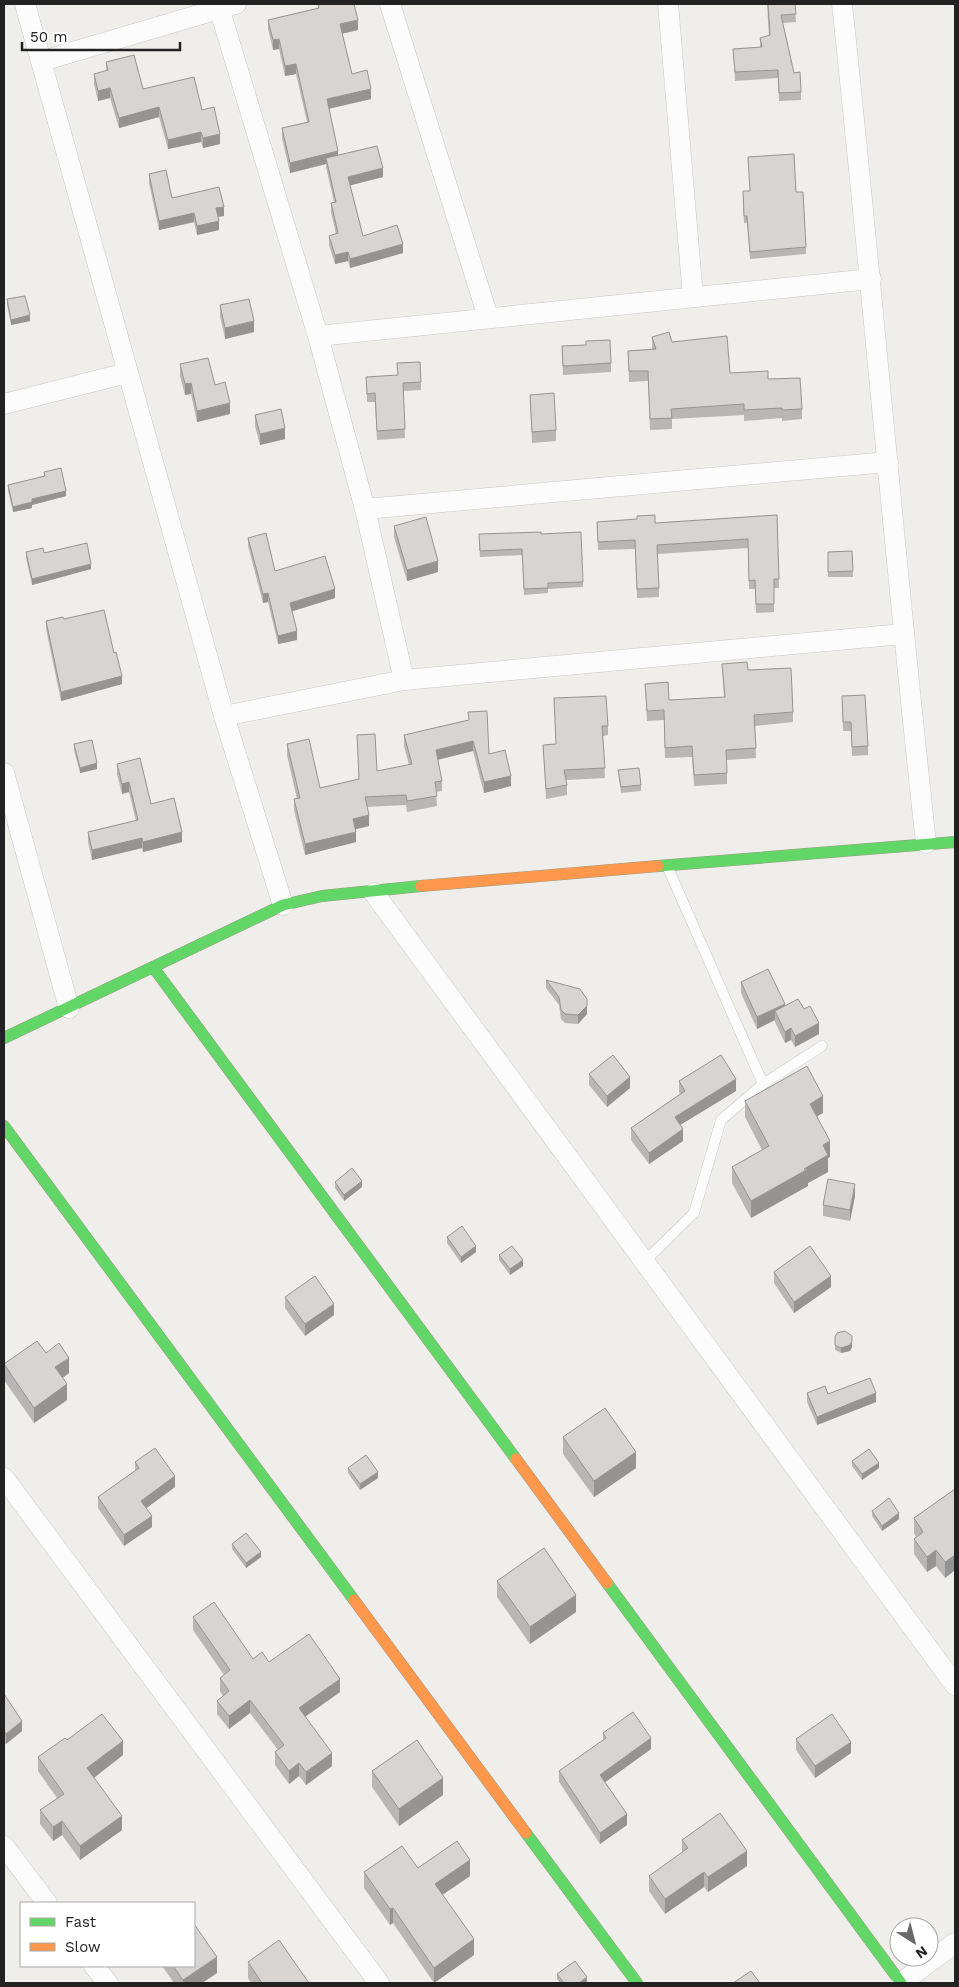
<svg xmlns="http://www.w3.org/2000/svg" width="959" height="1987" viewBox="0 0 959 1987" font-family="'Work Sans',sans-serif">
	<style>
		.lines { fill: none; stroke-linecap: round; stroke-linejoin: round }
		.lane-casing { stroke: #c9c8c7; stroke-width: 11 }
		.street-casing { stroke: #c9c8c7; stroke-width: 21 }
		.fast-casing { stroke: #999a82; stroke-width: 12 }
		.slow-casing { stroke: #999a82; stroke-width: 12 }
		.lane { stroke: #fdfcfc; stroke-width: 10 }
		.street { stroke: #fdfcfc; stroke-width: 20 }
		.fast { stroke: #63d668; stroke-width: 11 }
		.slow { stroke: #ff974d; stroke-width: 11 }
		.wall { fill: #b9b6b5 }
		.shaded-wall { fill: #969493 }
		.building { fill: #d7d4d2; stroke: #969493 }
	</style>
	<rect width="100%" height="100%" fill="#f0eeeb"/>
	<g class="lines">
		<g class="lane-casing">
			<g id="lane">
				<path d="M668,868L763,1084"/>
				<path d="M645,1261L694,1213L721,1120L763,1084L822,1046"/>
			</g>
		</g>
		<g class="street-casing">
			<g id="street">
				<path d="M25,4L224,716L283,905"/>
				<path d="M218,4L318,336L365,509L404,680"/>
				<path d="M390,4L488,317"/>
				<path d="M668,4L693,297"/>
				<path d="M842,4C872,284 895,564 926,843"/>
				<path d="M42,61L236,4"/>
				<path d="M318,336L871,279"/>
				<path d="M4,404L127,373"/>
				<path d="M365,509L888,462"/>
				<path d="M224,716L404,680L903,634"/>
				<path d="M4,773L69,1008"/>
				<path d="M374,893L955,1685"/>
				<path d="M4,1478L379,1983"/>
				<path d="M4,1846L47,1903"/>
				<path d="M94,1966L108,1983"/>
				<path d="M901,1983L955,1943"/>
			</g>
		</g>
		<g class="fast-casing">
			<g id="fast">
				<path d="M658,866L955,842"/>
				<path d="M153,967L516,1459"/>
				<path d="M4,1038L283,905L322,896L421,886"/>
				<path d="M4,1126L354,1600"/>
				<path d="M607,1583L901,1983"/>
				<path d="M526,1833L637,1983"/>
			</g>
		</g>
		<g class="slow-casing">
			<g id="slow">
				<path d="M421,886L658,866"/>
				<path d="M516,1459L607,1583"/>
				<path d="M354,1600L526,1833"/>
			</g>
		</g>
		<use href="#lane" class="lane"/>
		<use href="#street" class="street"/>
		<use href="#fast" class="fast"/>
		<use href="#slow" class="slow"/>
	</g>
	<g class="wall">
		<path d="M767,4H795L796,22L783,23L794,73L801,92V100L779,101L778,78L735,81L733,49L760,47V38L769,36Z"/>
		<path d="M318,5L358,30L342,34L352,74L371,99L329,109L338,155L383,177L350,185L363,236L403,253L350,268L348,261L335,264L329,245V236L336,234L331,212V203L334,202L326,167V164L290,173L282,138V128L307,122L296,74L285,76L279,49L273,50L268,29V20L318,8Z"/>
		<path d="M106,62L143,89L202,110L220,144L203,148L201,142L168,149L159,117L119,128L110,98L98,101L94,84V74L106,71Z"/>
		<path d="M149,174L172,198L224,216L218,217L219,230L197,235L194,222L159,230L149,183Z"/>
		<path d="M743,191L796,192L806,247V254L750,259L747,223H744Z"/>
		<path d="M7,299L30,321L11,325L7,305Z"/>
		<path d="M220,305L254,332L225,339L220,316Z"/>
		<path d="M652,337L672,342L730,373L768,379L802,409V419L782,421V418L744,421V415L672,419V429L650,430L648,381L629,382L628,351L652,349Z"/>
		<path d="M586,345L611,363V372L563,375L562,346Z"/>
		<path d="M180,364L215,385L230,414L197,422L191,394L185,395L180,376Z"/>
		<path d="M366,377L421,382V390L403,391L405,438L377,440L375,402H367Z"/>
		<path d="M530,395L556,430V441L532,443Z"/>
		<path d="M255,415L285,439L260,445L255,426Z"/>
		<path d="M44,472L66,496L32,505V508L13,512L8,491V485L44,476Z"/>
		<path d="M777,515L779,588H774V612L756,613L755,589H749L748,548L658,554L659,597L637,598L635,549L598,550L597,522L655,523Z"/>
		<path d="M394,526L438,572L407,581L394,537Z"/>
		<path d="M541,534L583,582V587L548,589V593L524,595L522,555L480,557L479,540Z"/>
		<path d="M248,538L275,571L335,598L292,611L297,640L278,644L268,602L263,603L248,546Z"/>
		<path d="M852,551L853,577H828V552Z"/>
		<path d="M26,552L44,553L91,569L32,585L26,558Z"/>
		<path d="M64,619L122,684L61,701L46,629V621Z"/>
		<path d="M722,664L748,670L793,712V722L755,726L756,758L727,760V784L694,786L692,757L665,758L664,720L647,721L645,684L669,700L724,697Z"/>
		<path d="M842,696L868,746V755L852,756L851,731H843Z"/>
		<path d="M554,698L608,726V735L603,736L605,778L566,780L567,785V795L546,799L543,745L556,744Z"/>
		<path d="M468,720L489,754L511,786L484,793L473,751L438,760L442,781V791L436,792L437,806L407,812L406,805L367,807L369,826L355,829L356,842L305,855L294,810V799H297L287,755V744L320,788L359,779L357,735L377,771L409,765L404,746V735Z"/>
		<path d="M74,744L97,769L80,773L74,750Z"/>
		<path d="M117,764L151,804L182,842L143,852L142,848L92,860L88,842V832L136,821L129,792L122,794L117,774Z"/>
		<path d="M618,770L641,785V791L621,793Z"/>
		<path d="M546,980L587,1008V1014L578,1024L565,1023L561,1019L559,1005L546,988Z"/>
		<path d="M741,982L785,1006L804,1009L819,1034L795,1047L791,1040L785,1043L775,1022V1020L757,1029L741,993Z"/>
		<path d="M589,1074L630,1088L607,1107L589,1085Z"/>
		<path d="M679,1081L736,1091L680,1125L683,1141L649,1164L631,1140V1128L680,1094L679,1092Z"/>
		<path d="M745,1101L823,1113L817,1116L830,1157L828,1158V1172L808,1183V1186L751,1218L732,1183V1167L762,1150L745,1117Z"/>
		<path d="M335,1182L362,1187L344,1201L335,1188Z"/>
		<path d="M855,1196L850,1221L823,1216V1205Z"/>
		<path d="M447,1237L476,1252L461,1263L447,1243Z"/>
		<path d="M499,1255L523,1266L510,1275L499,1260Z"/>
		<path d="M774,1272L831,1287L794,1313L774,1283Z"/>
		<path d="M285,1297L334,1315L305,1336L285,1308Z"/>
		<path d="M835,1337L852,1347L850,1351L841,1353L835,1350Z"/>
		<path d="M46,1353L69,1373L63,1378L67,1400L34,1423L4,1380V1364Z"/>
		<path d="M807,1393L828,1394L876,1402L817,1425L807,1402Z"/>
		<path d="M563,1437L636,1468L594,1497L563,1454Z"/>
		<path d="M852,1461L879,1468L862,1480L852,1466Z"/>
		<path d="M135,1462L175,1487L146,1508L152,1527L124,1546L98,1508V1497L135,1471Z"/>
		<path d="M348,1468L378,1478L360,1490L348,1473Z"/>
		<path d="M955,1489V1570L945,1578L936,1566L927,1572L914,1554V1539L916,1537L914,1533V1518Z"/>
		<path d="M872,1511L899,1519L882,1531L872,1516Z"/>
		<path d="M232,1544L261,1557L246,1568L232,1549Z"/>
		<path d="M497,1581L576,1612L530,1644L497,1597Z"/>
		<path d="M193,1617L253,1659L269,1662L340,1692L305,1717L332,1766L306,1785L299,1776L289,1784L275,1765V1752L278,1750L250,1713L229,1729L217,1714V1701L223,1696L220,1691V1678L224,1675L193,1630Z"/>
		<path d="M4,1694L22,1731L6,1744L4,1741Z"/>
		<path d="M603,1733L651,1749L605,1782L627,1825L600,1844L559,1782V1771L603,1741Z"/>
		<path d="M796,1739L851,1753L815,1778L796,1750Z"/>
		<path d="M67,1740L123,1755L94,1778L122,1830L80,1860L62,1835L53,1841L40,1824V1810L57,1798L38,1771V1757Z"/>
		<path d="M372,1771L443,1795L399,1826L372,1787Z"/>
		<path d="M682,1840L747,1866L708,1892L704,1887L665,1914L649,1891V1876L682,1853Z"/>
		<path d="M418,1868L470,1876L442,1895L474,1955L434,1983L393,1923L390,1925L364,1888V1872Z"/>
		<path d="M248,1962L309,1983H251L248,1978Z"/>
		<path d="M162,1966H194L217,1973L202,1983H174Z"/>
		<path d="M557,1974L587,1983H560L557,1979Z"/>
	</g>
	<g class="shaded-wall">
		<path d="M358,20V30L340,34V24Z"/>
		<path d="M279,39V49L273,50V40Z"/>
		<path d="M296,64V74L285,76V66Z"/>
		<path d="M110,88V98L98,101V91Z"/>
		<path d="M371,89V99L327,109V99Z"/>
		<path d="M159,107V117L119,128V118Z"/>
		<path d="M201,132V142L168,149V140Z"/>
		<path d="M220,134V144L203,148V138Z"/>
		<path d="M338,151V161L326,158V164L290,173V163Z"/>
		<path d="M383,168V177L348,186V177Z"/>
		<path d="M224,207V216L216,217V208Z"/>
		<path d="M194,213V222L159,230V221Z"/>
		<path d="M219,221V230L197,235V226Z"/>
		<path d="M403,244V253L350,268V259Z"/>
		<path d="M348,252V261L335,264V255Z"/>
		<path d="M30,315V321L11,325V320Z"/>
		<path d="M254,321V332L225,339V328Z"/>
		<path d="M191,383V394L185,395V384Z"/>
		<path d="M230,403V414L197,422V411Z"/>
		<path d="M285,428V439L260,445V434Z"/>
		<path d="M66,491V496L32,505V508L13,512V507L32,499Z"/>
		<path d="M438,561V572L407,581V570Z"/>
		<path d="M91,564V569L32,585V579Z"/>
		<path d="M335,589V598L290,612V603Z"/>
		<path d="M268,593V602L263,603V594Z"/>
		<path d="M297,631V640L278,644V636Z"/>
		<path d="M122,676V684L61,701V692Z"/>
		<path d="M473,741V751L436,760V750Z"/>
		<path d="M97,763V769L80,773V768Z"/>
		<path d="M511,776V786L484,793V782Z"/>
		<path d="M129,782V792L122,794V784Z"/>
		<path d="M369,815V826L353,830V819Z"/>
		<path d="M182,832V842L143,852V842Z"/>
		<path d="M356,832V842L305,855V844Z"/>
		<path d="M142,838V848L92,860V850Z"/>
		<path d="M587,999V1014L578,1024V1015Z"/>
		<path d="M785,1004V1016L775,1011V1020L757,1029V1017Z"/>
		<path d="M819,1023V1034L795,1047V1036Z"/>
		<path d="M791,1028V1040L785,1043V1032Z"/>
		<path d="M630,1077V1088L607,1107V1096Z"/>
		<path d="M736,1079V1091L675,1128V1117Z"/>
		<path d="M823,1096V1113L810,1120V1104Z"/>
		<path d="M683,1129V1141L649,1164V1153Z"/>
		<path d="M830,1141V1157L828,1158V1172L808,1183V1186L751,1218V1201L804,1169L823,1145Z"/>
		<path d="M362,1181V1187L344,1201V1195Z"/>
		<path d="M855,1184V1196L850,1221V1210Z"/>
		<path d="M476,1246V1252L461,1263V1257Z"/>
		<path d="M523,1260V1266L510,1275V1269Z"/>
		<path d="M831,1276V1287L794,1313V1302Z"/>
		<path d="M334,1304V1315L305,1336V1324Z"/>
		<path d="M852,1341V1347L850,1351L841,1353V1348Z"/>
		<path d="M69,1358V1373L55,1383V1367Z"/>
		<path d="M67,1384V1400L34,1423V1408Z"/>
		<path d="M876,1393V1402L817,1425V1417Z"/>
		<path d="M636,1452V1468L594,1497V1481Z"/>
		<path d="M879,1463V1468L862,1480V1474Z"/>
		<path d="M378,1472V1478L360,1490V1484Z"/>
		<path d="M175,1476V1487L141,1512V1501Z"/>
		<path d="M899,1513V1519L882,1531V1526Z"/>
		<path d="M152,1516V1527L124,1546V1535Z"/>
		<path d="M936,1550V1566L927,1572V1557Z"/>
		<path d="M261,1552V1557L246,1568V1563Z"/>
		<path d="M955,1555V1570L945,1578V1562Z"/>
		<path d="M576,1595V1612L530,1644V1627Z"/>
		<path d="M340,1679V1692L299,1721V1708Z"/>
		<path d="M250,1700V1713L229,1729V1716Z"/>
		<path d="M22,1721V1731L6,1744V1734Z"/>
		<path d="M651,1738V1749L600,1786V1775Z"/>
		<path d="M123,1741V1755L87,1783V1768Z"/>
		<path d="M851,1742V1753L815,1778V1766Z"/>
		<path d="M332,1753V1766L306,1785V1772Z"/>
		<path d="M299,1763V1776L289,1784V1771Z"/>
		<path d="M443,1778V1795L399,1826V1809Z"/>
		<path d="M627,1814V1825L600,1844V1833Z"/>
		<path d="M122,1816V1830L80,1860V1846Z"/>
		<path d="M62,1821V1835L53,1841V1827Z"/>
		<path d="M747,1851V1866L708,1892V1877Z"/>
		<path d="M470,1860V1876L435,1900V1884Z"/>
		<path d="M704,1872V1887L665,1914V1899Z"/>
		<path d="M393,1908V1923L390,1925V1909Z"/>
		<path d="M474,1939V1955L434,1983V1968Z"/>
		<path d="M217,1957V1973L202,1983H183V1980Z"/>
		<path d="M587,1977V1983H579Z"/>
	</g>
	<g class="building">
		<path d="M324,4H354L358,20L340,24L352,74L367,70L371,89L327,99L338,151L290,163L282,128L309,122L296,64L285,66L279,39L273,40L268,20L319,8L318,5Z"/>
		<path d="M768,4H795L796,14L781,15L794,73L800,72L801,92L779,93L778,70L735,72L733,49L762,47L760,38L770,35Z"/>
		<path d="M134,55L143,89L194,77L202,110L214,107L220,134L203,138L201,132L168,140L159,107L119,118L110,88L98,91L94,74L108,70L106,62Z"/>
		<path d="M377,146L383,168L348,177L363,236L397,225L403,244L350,259L348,252L335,255L329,236L338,233L331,203L336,202L326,158Z"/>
		<path d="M794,154L796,192H803L806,247L750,252L747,216H744L743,191H750L748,157Z"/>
		<path d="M166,170L172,198L219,187L224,207L216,208L219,221L197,226L194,213L159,221L149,174Z"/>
		<path d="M25,296L30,315L11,320L7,299Z"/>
		<path d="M249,299L254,321L225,328L220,305Z"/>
		<path d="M669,332L672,342L727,336L730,373L768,371V379L800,378L802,409L782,410V408L744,410V404L671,409L672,418L650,419L648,371H629L628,351L656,349L652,337Z"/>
		<path d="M610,340L611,363L563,366L562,346L586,345V341Z"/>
		<path d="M208,358L215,385L225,382L230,403L197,411L191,383L185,384L180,364Z"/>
		<path d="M420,362L421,382L403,383L405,429L377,431L375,393L367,394L366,377L398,375L397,363Z"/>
		<path d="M554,393L556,430L532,432L530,395Z"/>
		<path d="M281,409L285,428L260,434L255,415Z"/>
		<path d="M61,468L66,491L32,499V502L13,507L8,485L45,476L44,472Z"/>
		<path d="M655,515V523L777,515L779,579H774V604H756L755,580L749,581L748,539L657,545L659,588L637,589L635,540L598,542L597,522L637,519V516Z"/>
		<path d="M426,517L438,561L407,570L394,526Z"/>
		<path d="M541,532V534L581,532L583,582L548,583V588L524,589L522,549L480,551L479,534Z"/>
		<path d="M266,533L275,571L325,556L335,589L290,603L297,631L278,636L268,593L263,594L248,538Z"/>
		<path d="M87,543L91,564L32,579L26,552L43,548L44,553Z"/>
		<path d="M852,551L853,571L828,572V552Z"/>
		<path d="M104,610L114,653L116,652L122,676L61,692L46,621L63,617L64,619Z"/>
		<path d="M747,662L748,670L791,668L793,712L754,715L756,748L726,750L727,773L694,775L692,746L665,748L664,710L647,711L645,684L668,682L669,700L725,697L722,664Z"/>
		<path d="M865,695L868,746L852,747L851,722H843L842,696Z"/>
		<path d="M606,696L608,726H602L605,768L564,770L567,785L546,789L543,745L556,744L554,698Z"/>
		<path d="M487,711L489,754L505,750L511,776L484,782L473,741L436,750L442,781L435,782L437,796L407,801L406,795L365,797L369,815L353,819L356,832L305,844L294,799L300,798L287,744L309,739L320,788L359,779L357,735L375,734L377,771L412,764L404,735L469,720L468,712Z"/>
		<path d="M92,740L97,763L80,768L74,744Z"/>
		<path d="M140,758L151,804L174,798L182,832L143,842L142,838L92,850L88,832L138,820L129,782L122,784L117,764Z"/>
		<path d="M639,768L641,785L621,787L618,770Z"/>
		<path d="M768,969L785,1004L757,1017L741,982Z"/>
		<path d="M546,980L580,989L587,999V1006L578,1015L565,1014L561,1010L559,997Z"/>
		<path d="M798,999L804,1009L810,1006L819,1023L795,1036L791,1028L785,1032L775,1011Z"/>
		<path d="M613,1055L630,1077L607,1096L589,1074Z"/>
		<path d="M721,1055L736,1079L675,1117L683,1129L649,1153L631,1128L685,1091L679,1081Z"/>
		<path d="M807,1066L823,1096L810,1104L830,1141L823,1145L828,1155L804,1169H808L751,1201L732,1167L769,1146L745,1101Z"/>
		<path d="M352,1168L362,1181L344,1195L335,1182Z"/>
		<path d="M828,1179L855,1184L850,1210L823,1205Z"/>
		<path d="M462,1226L476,1246L461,1257L447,1237Z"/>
		<path d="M512,1246L523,1260L510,1269L499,1255Z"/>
		<path d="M810,1246L831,1276L794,1302L774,1272Z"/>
		<path d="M315,1276L334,1304L305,1324L285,1297Z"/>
		<path d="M845,1331L852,1336V1341L850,1345L841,1348L835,1345V1337L837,1333Z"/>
		<path d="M37,1341L46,1353L59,1343L69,1358L55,1367L67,1384L34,1408L4,1364Z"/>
		<path d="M870,1378L876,1393L817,1417L807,1393L825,1386L828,1394Z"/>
		<path d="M605,1408L636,1452L594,1481L563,1437Z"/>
		<path d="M155,1448L175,1476L141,1501L152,1516L124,1535L98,1497L139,1468L135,1462Z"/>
		<path d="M869,1449L879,1463L862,1474L852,1461Z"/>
		<path d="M366,1455L378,1472L360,1484L348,1468Z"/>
		<path d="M955,1489V1555L945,1562L936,1550L927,1557L914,1539L923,1532L914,1518Z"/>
		<path d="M889,1498L899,1513L882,1526L872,1511Z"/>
		<path d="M246,1533L261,1552L246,1563L232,1544Z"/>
		<path d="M544,1548L576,1595L530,1627L497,1581Z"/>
		<path d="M214,1602L253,1659L262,1652L269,1662L309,1634L340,1679L299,1708L332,1753L306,1772L299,1763L289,1771L275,1752L284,1745L250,1700L229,1716L217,1701L229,1691L220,1678L230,1670L193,1617Z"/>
		<path d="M4,1694L22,1721L6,1734L4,1731Z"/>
		<path d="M633,1712L651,1738L600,1775L627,1814L600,1833L559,1771L606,1738L603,1733Z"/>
		<path d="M102,1714L123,1741L87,1768L122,1816L80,1846L62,1821L53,1827L40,1810L64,1794L38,1757L65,1738L67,1740Z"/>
		<path d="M832,1714L851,1742L815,1766L796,1739Z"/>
		<path d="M417,1740L443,1778L399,1809L372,1771Z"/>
		<path d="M720,1813L747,1851L708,1877L704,1872L665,1899L649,1876L688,1848L682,1840Z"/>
		<path d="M457,1841L470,1860L435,1884L474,1939L434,1968L393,1908L390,1909L364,1872L402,1846L418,1868Z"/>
		<path d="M194,1924L217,1957L183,1980L173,1966H194Z"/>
		<path d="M279,1940L309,1983H262L248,1962Z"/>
		<path d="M575,1961L587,1977L579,1983H564L557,1974Z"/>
		<path d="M751,1971L760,1983H733Z"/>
	</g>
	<rect width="959" height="1987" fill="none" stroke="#222222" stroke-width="10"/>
	<rect x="20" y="1902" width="175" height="65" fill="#ffffff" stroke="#a7a7a7"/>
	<rect x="30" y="1918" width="25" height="8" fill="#63d668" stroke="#a7a7a7"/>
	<text x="65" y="1927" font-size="15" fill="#222222">Fast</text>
	<rect x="30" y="1943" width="25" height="8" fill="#ff974d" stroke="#a7a7a7"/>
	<text x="65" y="1952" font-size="15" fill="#222222">Slow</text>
	<g transform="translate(914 1942) rotate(144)"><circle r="24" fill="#ffffff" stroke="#a7a7a7"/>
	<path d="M0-4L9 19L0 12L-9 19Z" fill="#6a6968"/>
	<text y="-8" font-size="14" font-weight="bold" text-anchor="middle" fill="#222222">N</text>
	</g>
	<path d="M22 42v8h158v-8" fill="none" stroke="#222222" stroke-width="2.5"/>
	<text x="30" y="42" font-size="15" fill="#222222" stroke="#ffffff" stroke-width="4" paint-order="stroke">50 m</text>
</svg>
